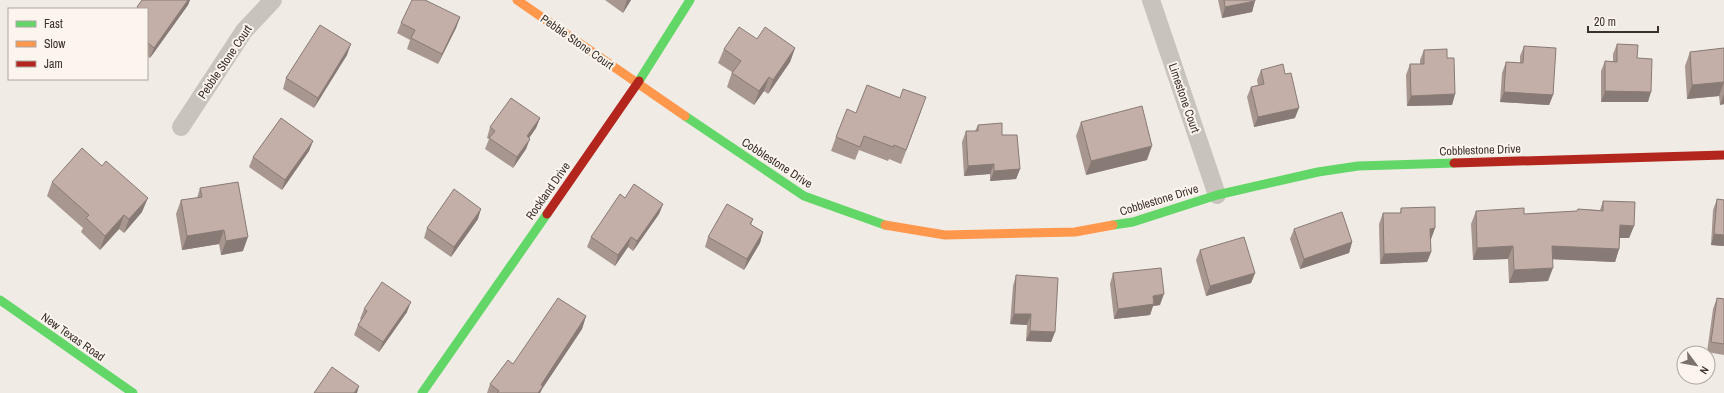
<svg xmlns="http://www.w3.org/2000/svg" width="1724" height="393" viewBox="0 0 1724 393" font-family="'Archivo Narrow',sans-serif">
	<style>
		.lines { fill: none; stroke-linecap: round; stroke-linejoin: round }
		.street { stroke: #c9c3be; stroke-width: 18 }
		.fast { stroke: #63d668; stroke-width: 9 }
		.slow { stroke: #ff974d; stroke-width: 9 }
		.jam { stroke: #b3261e; stroke-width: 9 }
		.wall { fill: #a89690 }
		.shaded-wall { fill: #887a75 }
		.building { fill: #c3afa7; stroke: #887a75 }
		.labels { text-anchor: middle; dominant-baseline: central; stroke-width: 4; stroke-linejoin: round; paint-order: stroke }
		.street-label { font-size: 12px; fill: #3b302b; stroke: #fbf5ee }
	</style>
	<rect width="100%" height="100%" fill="#f0ebe5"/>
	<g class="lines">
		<g class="street">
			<path d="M1151,0L1217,195"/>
			<path d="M181,127L244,31L273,0"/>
		</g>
		<g class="fast">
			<path d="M639,81L690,0"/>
			<path d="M685,116L804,196L885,225"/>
			<path d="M1113,225L1133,222L1217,195L1318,172L1358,166L1454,163"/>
			<path d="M0,300L133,393"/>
			<path d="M422,393L547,214"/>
		</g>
		<g class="slow">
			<path d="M517,0L685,116"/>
			<path d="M885,225L945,235L1075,232L1113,225"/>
		</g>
		<g class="jam">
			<path d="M1454,163L1724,155"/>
			<path d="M547,214L639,81"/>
		</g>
	</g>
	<g class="wall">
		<path d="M142,0H190L188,5L150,58L147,56V9H136Z"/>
		<path d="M605,0H631L623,13Z"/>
		<path d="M1218,0H1255L1252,12L1222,18Z"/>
		<path d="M460,17L456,28L438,64L407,49L410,40L397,33L401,23Z"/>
		<path d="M757,39L795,48L790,62L768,94L764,91L754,105L727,87L732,72L718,63L724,49Z"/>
		<path d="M1617,44L1637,58L1648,102H1601V71L1605,61H1613V54Z"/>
		<path d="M1524,46L1553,95L1549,105L1500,102L1502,73L1506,62L1520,63V56Z"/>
		<path d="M1724,48V104L1720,105L1719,96L1687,99L1685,66L1690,52Z"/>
		<path d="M1424,50L1447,58L1455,94L1452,105L1407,106L1406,75L1410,64H1420V60Z"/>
		<path d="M347,55L314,108L283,89L286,78Z"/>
		<path d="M1261,70L1295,118L1254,127L1247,97L1251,87L1258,85L1257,80Z"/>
		<path d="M921,111L901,164L889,159L888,161L859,150L855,160L831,151L836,137L856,113Z"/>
		<path d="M540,118L536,128L529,138L526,149L513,168L485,149L489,139L487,138L490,127Z"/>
		<path d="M1081,122L1147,160L1086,175L1076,136Z"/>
		<path d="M978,125L1002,135L1020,169L1016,179L990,181V174L964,176L962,142L966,131H975Z"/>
		<path d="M313,141L309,151L282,190L249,167L253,157Z"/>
		<path d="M52,182L142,212L124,233L119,229L100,250L81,232L83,228L47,196Z"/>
		<path d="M200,188L243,251L221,255L219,244L182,250L176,214L181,200L197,198Z"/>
		<path d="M1717,199L1724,200V246L1711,245L1713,210Z"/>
		<path d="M1603,201L1634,226L1629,238H1620L1619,249L1615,262L1552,259L1548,281L1509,283L1508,259L1473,260L1471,224L1476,211L1524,214L1577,211L1578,209L1600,210Z"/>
		<path d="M663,204L659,214L633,251L628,247L615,266L587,247L591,237Z"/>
		<path d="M1401,208L1435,228L1431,239V252L1427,262L1380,264L1379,224L1383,213H1400Z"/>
		<path d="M478,219L451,257L424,238L427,228Z"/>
		<path d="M753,219L751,225L763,232L760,243L744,270L705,247L708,237Z"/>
		<path d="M1294,229L1352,242L1349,253L1300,269L1290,239Z"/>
		<path d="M1200,250L1255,273L1251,283L1206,296L1196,260Z"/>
		<path d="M1113,273L1160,305L1153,306L1150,315L1114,319L1110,284Z"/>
		<path d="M1016,275L1055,332L1051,342L1026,341L1027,325L1010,324L1013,286Z"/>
		<path d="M1717,298L1724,299V355L1707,352L1713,309Z"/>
		<path d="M364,309L407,312L379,352L354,335L358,325L361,320L360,319Z"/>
		<path d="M586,316L582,329L542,389L540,393H487L490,384L513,364Z"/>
	</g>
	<g class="shaded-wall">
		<path d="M188,0H190L188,5L150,58L154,48Z"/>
		<path d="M627,0H631L623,13Z"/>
		<path d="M1255,1L1252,12L1222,18L1225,7Z"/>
		<path d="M460,17L456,28L438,64L442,54Z"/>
		<path d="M351,44L347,55L314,108L318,98Z"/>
		<path d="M795,48L790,62L768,94L773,80Z"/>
		<path d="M769,77L764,91L754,105L759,91Z"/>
		<path d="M1724,82L1719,96L1687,99L1692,85Z"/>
		<path d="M1605,91L1651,92L1648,102H1601Z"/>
		<path d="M1504,92L1553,95L1549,105L1500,102Z"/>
		<path d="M1455,94L1452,105L1407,106L1411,96Z"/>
		<path d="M1724,94V104L1720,105Z"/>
		<path d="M926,97L921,111L901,164L906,150Z"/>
		<path d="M1299,108L1295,118L1254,127L1258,117Z"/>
		<path d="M540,118L536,128L523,147L527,136Z"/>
		<path d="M530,139L526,149L513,168L517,157Z"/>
		<path d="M313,141L309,151L282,190L285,180Z"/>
		<path d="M1152,146L1147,160L1086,175L1091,161Z"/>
		<path d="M994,164L990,174L964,176L968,166Z"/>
		<path d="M1020,169L1016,179L990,181L994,171Z"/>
		<path d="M148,198L142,212L124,233L129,219Z"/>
		<path d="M663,204L659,214L633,251L637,241Z"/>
		<path d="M481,209L478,219L451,257L454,247Z"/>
		<path d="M124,215L119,229L100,250L105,236Z"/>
		<path d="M1620,225L1634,226L1629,238H1616Z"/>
		<path d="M1435,228L1431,239H1427L1430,229Z"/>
		<path d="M224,230L219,244L182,250L187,236Z"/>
		<path d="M763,232L760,243L744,270L747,259Z"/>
		<path d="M1714,234L1724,235V246L1711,245Z"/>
		<path d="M248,237L243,251L221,255L226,241Z"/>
		<path d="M631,237L628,247L615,266L618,255Z"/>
		<path d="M1352,242L1349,253L1300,269L1304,259Z"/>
		<path d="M1513,246L1508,259L1473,260L1477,248Z"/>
		<path d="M1552,246L1619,249L1615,262L1547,259Z"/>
		<path d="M1431,252L1427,262L1380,264L1384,254Z"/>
		<path d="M1553,268L1548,281L1509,283L1514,270Z"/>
		<path d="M1255,273L1251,283L1206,296L1210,286Z"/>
		<path d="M1164,294L1160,305L1153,306L1150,315L1114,319L1118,309L1153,296Z"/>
		<path d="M411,302L407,312L379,352L383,342Z"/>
		<path d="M1014,314H1031L1027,325L1010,324Z"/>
		<path d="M586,316L582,329L542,389L540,393H538L541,385Z"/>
		<path d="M1030,331L1055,332L1051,342L1026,341Z"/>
		<path d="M359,386L357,393H354Z"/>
	</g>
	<g class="building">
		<path d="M142,0H188L154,48L147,42V9H139L137,7Z"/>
		<path d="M412,0H425L460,17L442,54L411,38L415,30L401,23Z"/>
		<path d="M1224,0H1255V1L1225,7Z"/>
		<path d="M320,25L351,44L318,98L286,78Z"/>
		<path d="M739,27L757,39L765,27L795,48L773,80L769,77L759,91L732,73L741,61L724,49Z"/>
		<path d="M1617,44L1638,45L1637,58L1652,59L1651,92L1605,91V61L1617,62Z"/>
		<path d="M1524,46L1556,48L1553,95L1504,92L1506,62L1523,63Z"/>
		<path d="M1724,48V82L1692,85L1690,52Z"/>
		<path d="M1447,49V58H1454L1455,94L1411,96L1410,64H1424V50Z"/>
		<path d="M1283,64L1285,74L1291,73L1299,108L1258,117L1251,87L1264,84L1261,70Z"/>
		<path d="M867,85L900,98L903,89L926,97L906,150L894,145L893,147L864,136L860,147L836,137L847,109L856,113Z"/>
		<path d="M511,98L540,118L527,136L530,139L517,157L489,138L495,131L490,127Z"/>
		<path d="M1142,106L1152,146L1091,161L1081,122Z"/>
		<path d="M281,118L313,141L285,180L253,157Z"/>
		<path d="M1002,123V135H1017L1020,169L994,171V164L968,166L966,131H978V125Z"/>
		<path d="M82,148L102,166L106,161L148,198L129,219L124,215L105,236L86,218L89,215L52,182Z"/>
		<path d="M238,182L248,237L226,241L224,230L187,236L181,200L202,197L200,188Z"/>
		<path d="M634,184L663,204L637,241L631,237L618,255L591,237L620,194L625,198Z"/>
		<path d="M454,189L481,209L454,247L427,228Z"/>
		<path d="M1717,199L1724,200V235L1714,234Z"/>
		<path d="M1603,201L1635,202L1634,226L1620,225L1619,249L1552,246L1553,268L1514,270L1513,246L1477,248L1476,211L1524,208V214L1577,211L1578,209L1603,211Z"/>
		<path d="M727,204L753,219L750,224L763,232L747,259L708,237Z"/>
		<path d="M1435,207V228L1430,229L1431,252L1384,254L1383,213H1401V208Z"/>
		<path d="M1342,212L1352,242L1304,259L1294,229Z"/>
		<path d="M1244,237L1255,273L1210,286L1200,250Z"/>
		<path d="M1161,268L1164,294L1153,296L1154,304L1118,309L1113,273Z"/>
		<path d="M1016,275L1058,278L1055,332L1030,331L1031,314H1014Z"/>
		<path d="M382,282L411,302L383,342L358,325L367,311L364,309Z"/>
		<path d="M558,298L586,316L541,385L543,386L538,393H497L499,391L490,384L508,360L513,364Z"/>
		<path d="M1717,298L1724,299V344L1711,342Z"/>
		<path d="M332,367L359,386L354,393H314Z"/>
	</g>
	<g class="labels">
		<g class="street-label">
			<text transform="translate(577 42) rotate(35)">Pebble Stone Court</text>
			<text transform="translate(225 62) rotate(-56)">Pebble Stone Court</text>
			<text transform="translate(1184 98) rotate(71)">Limestone Court</text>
			<text transform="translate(1480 150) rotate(-2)">Cobblestone Drive</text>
			<text transform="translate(777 163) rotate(33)">Cobblestone Drive</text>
			<text transform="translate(548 191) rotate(-55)">Rockland Drive</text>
			<text transform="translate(1159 200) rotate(-17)">Cobblestone Drive</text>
			<text transform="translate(73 337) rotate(35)">New Texas Road</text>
		</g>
	</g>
	<rect x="8" y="8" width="140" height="72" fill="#fbf5ee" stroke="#aea6a0"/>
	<rect x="16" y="21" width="20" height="6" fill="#63d668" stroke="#aea6a0"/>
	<text x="44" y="28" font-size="12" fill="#3b302b">Fast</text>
	<rect x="16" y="41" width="20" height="6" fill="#ff974d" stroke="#aea6a0"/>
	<text x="44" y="48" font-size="12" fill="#3b302b">Slow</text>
	<rect x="16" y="61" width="20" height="6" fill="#b3261e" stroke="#aea6a0"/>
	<text x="44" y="68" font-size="12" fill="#3b302b">Jam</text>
	<g transform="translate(1696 365) rotate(122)"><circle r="19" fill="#fbf5ee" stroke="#aea6a0"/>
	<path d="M0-3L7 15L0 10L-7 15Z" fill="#7a716c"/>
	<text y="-6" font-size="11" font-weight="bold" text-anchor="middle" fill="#3b302b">N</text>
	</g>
	<path d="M1588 26v6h70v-6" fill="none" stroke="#3b302b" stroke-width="2"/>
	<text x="1594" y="26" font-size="12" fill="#3b302b" stroke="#fbf5ee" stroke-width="3" paint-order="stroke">20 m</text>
</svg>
